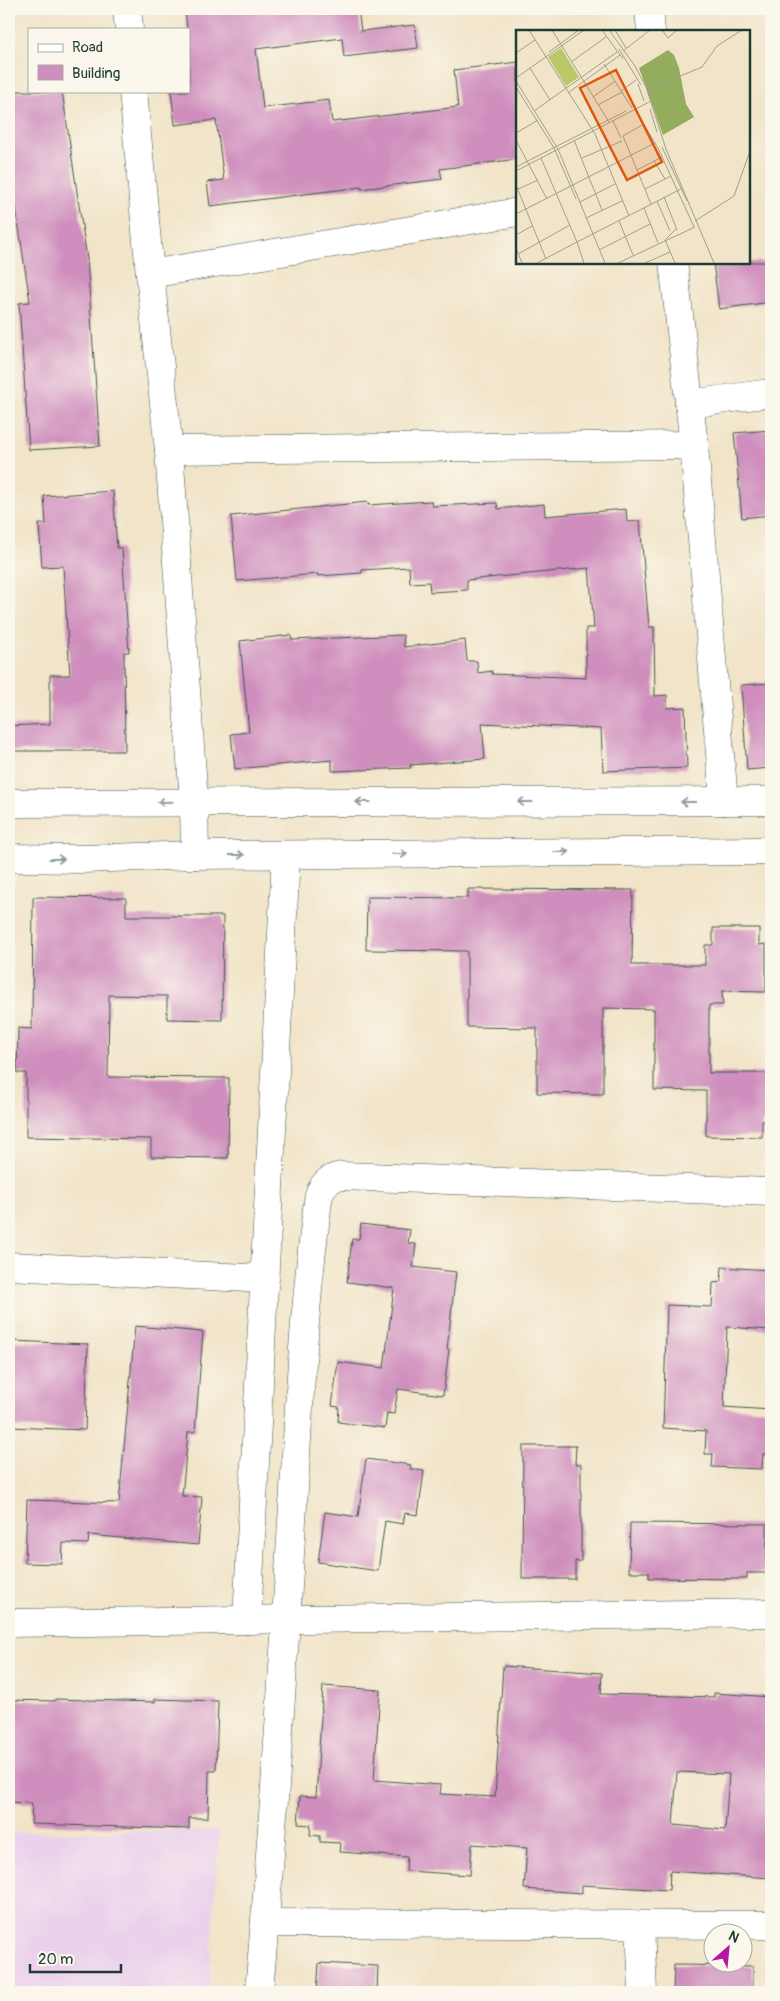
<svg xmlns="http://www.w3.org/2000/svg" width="780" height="2001" viewBox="0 0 780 2001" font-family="Pangolin,sans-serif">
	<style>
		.built { fill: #ebd1ec }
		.building { fill: #cf8ebd; fill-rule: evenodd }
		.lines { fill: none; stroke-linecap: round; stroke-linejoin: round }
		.minor-casing { stroke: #3e564a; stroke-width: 29 }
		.minor { stroke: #fff; stroke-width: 28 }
		.oneway { stroke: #8f9e9a }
		.inset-road { fill: none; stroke: #9da18d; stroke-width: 1 }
		.view { fill: #de580e; fill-opacity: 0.15; stroke: #de580e; stroke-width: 2.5 }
		.inset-edge { fill: none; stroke: #1f3d34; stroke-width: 2.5 }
	</style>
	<rect width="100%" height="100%" fill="#fbf7ec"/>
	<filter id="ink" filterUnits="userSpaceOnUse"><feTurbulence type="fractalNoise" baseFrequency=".02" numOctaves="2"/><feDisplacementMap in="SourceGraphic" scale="10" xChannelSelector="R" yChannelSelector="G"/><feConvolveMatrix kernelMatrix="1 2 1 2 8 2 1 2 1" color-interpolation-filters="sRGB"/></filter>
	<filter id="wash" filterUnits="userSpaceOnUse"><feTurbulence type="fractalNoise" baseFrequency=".0096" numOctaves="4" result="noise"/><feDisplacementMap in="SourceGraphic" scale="20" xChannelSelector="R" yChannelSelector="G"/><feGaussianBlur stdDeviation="1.12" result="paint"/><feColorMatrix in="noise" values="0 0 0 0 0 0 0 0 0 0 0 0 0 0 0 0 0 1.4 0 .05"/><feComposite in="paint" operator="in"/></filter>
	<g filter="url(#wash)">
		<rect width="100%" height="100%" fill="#f1e4c8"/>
		<path class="built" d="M219,1830L209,1992H9V1833Z"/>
		<g id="blocks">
			<g class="building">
				<path d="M185,9H358L361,31L415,25L418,48L344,57L342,38L256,49L263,108L329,100L332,122L458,107L454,70L518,62V159L440,169L442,179L361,189V187L210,206L207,182L224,180L216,120L175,125L171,91H189V29H187Z"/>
				<path d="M9,91H62L87,259L100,446L29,450L19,303L30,302L9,161Z"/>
				<path d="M713,262H771V302L719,309Z"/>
				<path d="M771,430V515L742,518L734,433Z"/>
				<path d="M113,491L117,548H122L129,652H124L125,751H9V726L50,724V675H70L63,566L42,567L39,524H46L44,496Z"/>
				<path d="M431,501L432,506L497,503L498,509L544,504L545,516L626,509L627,522L640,521L649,627H654L655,696L667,695V708L685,707L687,768L603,771L601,729L482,723L485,759L410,765L411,768L332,771V760L235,769L231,734L249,732L240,641L291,635L292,640L403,635L404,647L465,640L467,661H477L478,673L492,671V674L586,678V628H594L589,568L467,580V590L430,592L429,582L410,583L409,567L362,570V573L318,576V574L237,581L231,516L368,502V505Z"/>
				<path d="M771,683V768L747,770L741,685Z"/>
				<path d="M468,889L633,890L632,965H705V945H713V928H759V945L766,944V992L722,991L723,1005H709V1073H768V1121H762V1137L706,1136V1091L654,1090V1009L603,1008V1094L537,1093V1028L467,1027V951L366,950L367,897L468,898Z"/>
				<path d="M33,897L126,898V916H223L222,1020L167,1019V996L109,995L108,1077L229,1078L228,1158L151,1157V1139L26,1137V1073H17L18,1028L32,1029Z"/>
				<path d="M361,1224L410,1230L408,1243L416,1244L413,1267L456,1272L447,1349L449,1350L443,1395L398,1389L394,1414L387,1413L385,1428L338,1422L339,1407L332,1406L338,1362L384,1368L394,1288L347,1282L352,1239H359Z"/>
				<path d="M722,1267L770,1270L771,1330L727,1327L724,1407L771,1410L769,1454H763L762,1469L712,1467L713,1454H705L706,1431L663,1428L667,1305L712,1307L713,1283L721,1282Z"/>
				<path d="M135,1326L203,1332L195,1432H188L182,1496L202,1497L198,1545L89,1535L88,1544L63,1543L62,1564L25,1563L27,1500L119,1503Z"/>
				<path d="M9,1341L88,1344L85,1430L9,1427Z"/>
				<path d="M523,1446H576L575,1464H581V1561H575V1579H522Z"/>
				<path d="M366,1459L411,1465L410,1469L424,1471L418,1515L405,1513L403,1524L385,1521L378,1571L318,1562L325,1512L358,1517Z"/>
				<path d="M630,1523L767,1524V1573H747V1579L649,1578V1572H629Z"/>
				<path d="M503,1666L602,1673L601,1694L714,1697V1693L771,1697V1878L670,1871L669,1890L582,1885V1893L524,1889L527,1848L472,1844L470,1875L406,1871L407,1857L340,1852L341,1843L320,1842V1836L310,1835L311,1825L298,1824L300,1796L316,1797L323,1686L380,1690L374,1780L441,1785L440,1794L495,1797ZM677,1772L729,1774L725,1830L673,1825Z"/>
				<path d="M55,1699L155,1702V1699L218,1701L216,1771H209L208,1818H189V1829L31,1824L32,1803L9,1802V1700L55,1701Z"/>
				<path d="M319,1963L378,1966L377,1992H317Z"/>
				<path d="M674,1965L753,1966V1992H673Z"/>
			</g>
		</g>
	</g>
	<g filter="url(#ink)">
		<use href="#blocks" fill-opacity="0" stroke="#3e564a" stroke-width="1"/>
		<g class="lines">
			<g class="minor-casing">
				<g id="minor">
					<path d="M127,9L129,29"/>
					<path d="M649,9L651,31"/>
					<path d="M133,91L150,274L169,450L194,802L195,855"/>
					<path d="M673,262L694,445L724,801"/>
					<path d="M150,274L518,212"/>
					<path d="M689,404L771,393"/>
					<path d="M169,450L694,445"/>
					<path d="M9,803L771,801"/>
					<path d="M9,858L82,859L195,855L771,851"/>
					<path d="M9,1266L265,1279"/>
					<path d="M247,1620L286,855"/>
					<path d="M9,1623L771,1613"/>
					<path d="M265,1923L771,1925"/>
					<path d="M640,1925L643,1992"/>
					<path d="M259,1992C272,1841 282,1690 291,1538C298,1426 303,1312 318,1201C320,1186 328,1178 341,1176L771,1192"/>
				</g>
			</g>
			<use href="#minor" class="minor"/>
		</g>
		<defs><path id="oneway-shaft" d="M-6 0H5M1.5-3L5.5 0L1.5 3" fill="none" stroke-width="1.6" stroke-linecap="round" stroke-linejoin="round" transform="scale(1.25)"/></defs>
		<g class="oneway">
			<use href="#oneway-shaft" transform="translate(165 802) rotate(179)"/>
			<use href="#oneway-shaft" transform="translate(363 802) rotate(-180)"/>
			<use href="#oneway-shaft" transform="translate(525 802) rotate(180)"/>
			<use href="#oneway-shaft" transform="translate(688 802) rotate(180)"/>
			<use href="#oneway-shaft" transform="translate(562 852)"/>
			<use href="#oneway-shaft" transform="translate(400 854)"/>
			<use href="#oneway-shaft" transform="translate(237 855)"/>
			<use href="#oneway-shaft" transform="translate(57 859)"/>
		</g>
	</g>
	<g transform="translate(516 30)">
		<rect width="234" height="234" fill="#f1e4c8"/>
		<path d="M45,18L63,47L50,56L32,27Z" fill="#bbc86a"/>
		<path d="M152,20L158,25L163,38L170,74L178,87L147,105L123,38Z" fill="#94ac5e"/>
		<path class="inset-road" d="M13,0L79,104L113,186M36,0L93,92M86,0L107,29M93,0L119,36L130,57L150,119L198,233M99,0L110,18M146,0L152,8L161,0M103,19L125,55M107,21L134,0M33,22L63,0M0,23L19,10M55,32L90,7M88,34L116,78M14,38L34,70M0,48L68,0M0,51L42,119L89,233M122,54L128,71M0,57L38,118L60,169M131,60L186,37L201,16L226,0M105,61L120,50M52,63L104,25M77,67L99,51M82,75L106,62M119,79L143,120L178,197M134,79L141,102M18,81L101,22M97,91L105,108M128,94L107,106L135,174M0,103L22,90M0,110L31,169M58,110L86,180M146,117L171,171M25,128L61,212L165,159M66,128L106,111M138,131L149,149M0,137L110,81M121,140L146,127M0,141L135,71M0,155L30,229M129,159L155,146M0,160L22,150M148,167L161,200M141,171L154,201M64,172L99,154M128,178L142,213M0,184L139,113M70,188L106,171M103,191L117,225M179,191L218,166L234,121M0,205L16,196M0,218L6,233M83,220L134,194M2,224L54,195M21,233L61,212L68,233M102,233L179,197M129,233L154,222M159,233L149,210L161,198"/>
		<path class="view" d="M100,40L146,132L111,150L64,58Z"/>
		<rect width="234" height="234" class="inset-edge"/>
	</g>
	<rect width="780" height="2001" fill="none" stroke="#fbf7ec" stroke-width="30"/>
	<rect x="28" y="28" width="162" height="65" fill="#fbf7ec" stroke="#a3ada2"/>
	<rect x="38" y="44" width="25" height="8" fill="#ffffff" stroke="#a3ada2"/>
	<text x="72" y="52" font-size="15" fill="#1f3d34">Road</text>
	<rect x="38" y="65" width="25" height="15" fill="#cf8ebd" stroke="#a3ada2"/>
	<text x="72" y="78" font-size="15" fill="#1f3d34">Building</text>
	<g transform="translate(728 1948) rotate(27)"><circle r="24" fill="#fbf7ec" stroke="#a3ada2"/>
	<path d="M0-4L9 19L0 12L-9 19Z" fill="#b5179e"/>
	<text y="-8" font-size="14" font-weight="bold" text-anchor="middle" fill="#1f3d34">N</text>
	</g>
	<path d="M30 1964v8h91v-8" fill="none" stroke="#1f3d34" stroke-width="2.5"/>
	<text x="38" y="1964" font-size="15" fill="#1f3d34" stroke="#fbf7ec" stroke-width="4" paint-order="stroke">20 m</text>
</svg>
